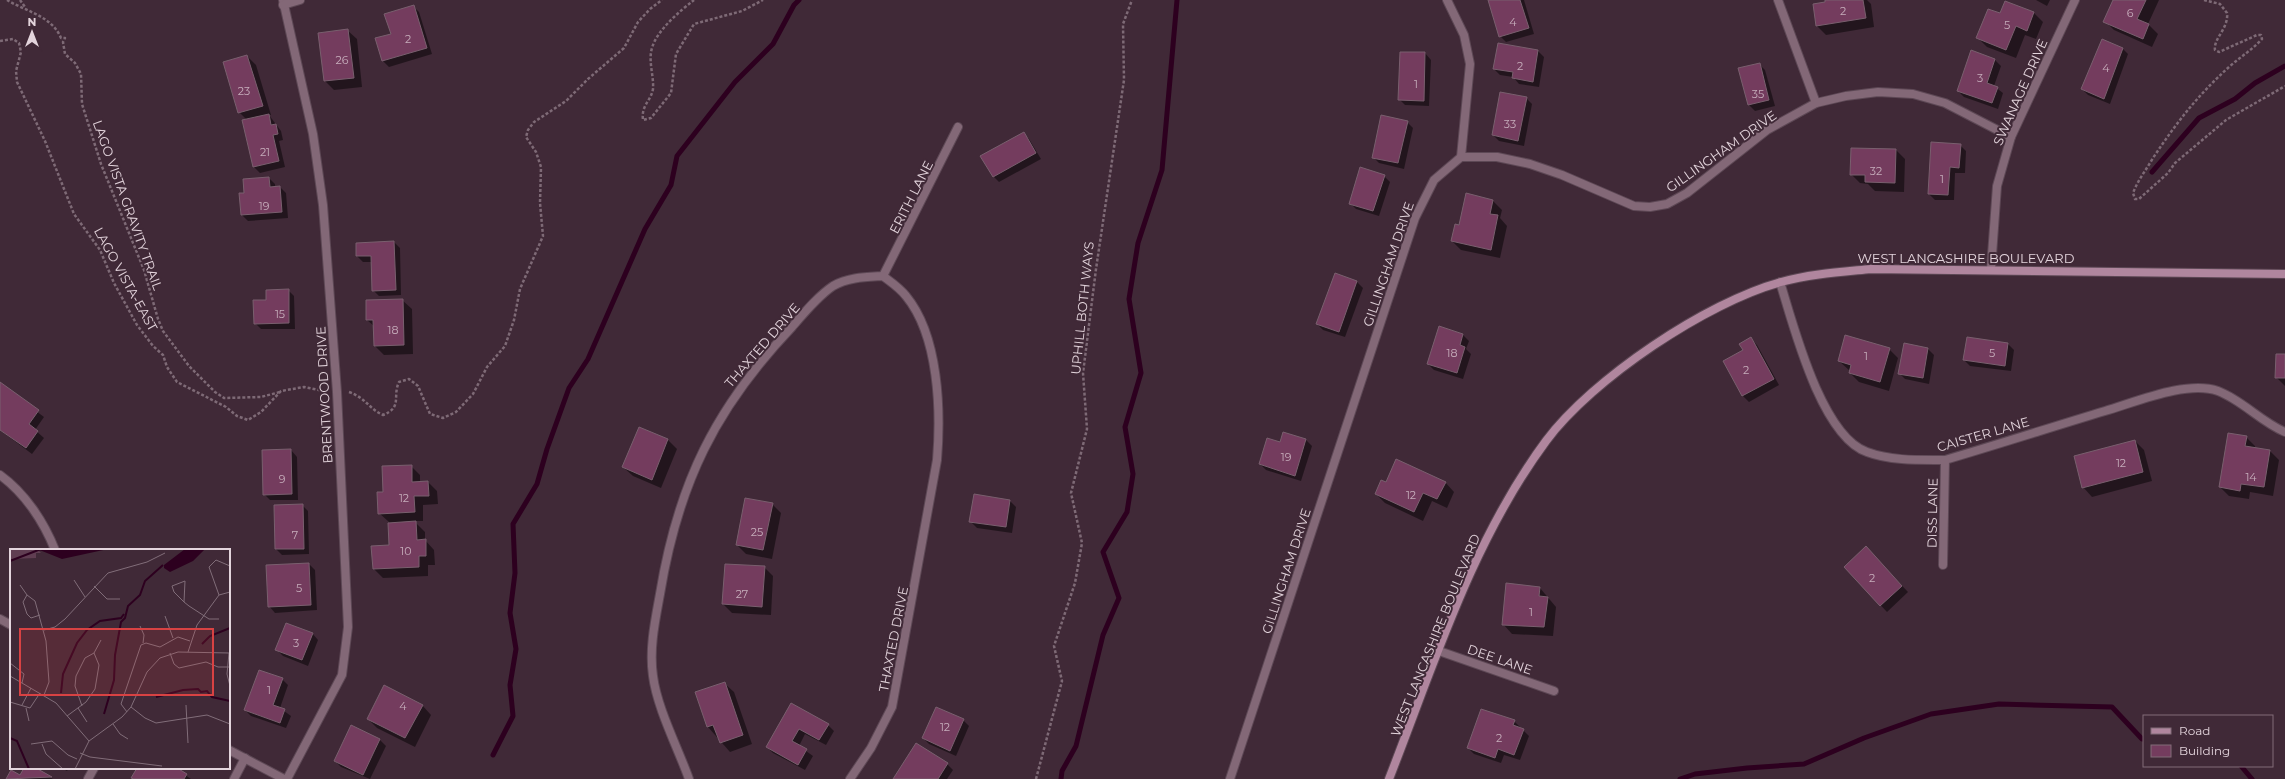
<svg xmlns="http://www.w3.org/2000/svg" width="2285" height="779" viewBox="0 0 2285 779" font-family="Montserrat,sans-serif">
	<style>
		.shadow { fill: #0007 }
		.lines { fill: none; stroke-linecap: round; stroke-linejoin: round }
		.stream { stroke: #2d001f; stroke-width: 5 }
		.building { fill: #743c5e; stroke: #795f6e }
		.minor-casing { stroke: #5d4855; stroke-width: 10 }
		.tertiary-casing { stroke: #5d4855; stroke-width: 10 }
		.secondary-casing { stroke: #5d4855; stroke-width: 10 }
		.path { stroke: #7e6a76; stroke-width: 2.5; stroke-dasharray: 3 2; stroke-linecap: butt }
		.minor { stroke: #836877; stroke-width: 8 }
		.tertiary { stroke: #836877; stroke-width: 8 }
		.secondary { stroke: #b0869e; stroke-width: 8 }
		.labels { text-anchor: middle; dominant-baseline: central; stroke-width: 4; stroke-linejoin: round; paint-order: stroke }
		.number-label { font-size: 11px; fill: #c7aebc }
		.street-label { font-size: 13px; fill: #e3d4dc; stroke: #402937 }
		.inset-river { fill: none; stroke: #2d001f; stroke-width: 2 }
		.inset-road { fill: none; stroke: #816d79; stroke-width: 1 }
		.view { fill: #d84243; fill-opacity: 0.15; stroke: #d84243; stroke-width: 2 }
		.inset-edge { fill: none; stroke: #e3d4dc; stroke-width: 2 }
	</style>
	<rect width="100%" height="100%" fill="#402937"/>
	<g class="shadow">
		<path d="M1489,0H1524L1534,34L1506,42L1500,36Z"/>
		<path d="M1826,0H1867L1871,4L1874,27L1826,35L1817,26Z"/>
		<path d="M2036,0H2050L2047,6Z"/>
		<path d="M2114,0H2159L2148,24L2158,34L2152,47L2114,30L2105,21Z"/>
		<path d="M413,6L419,12L432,54L389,67L383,61L376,39L392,34Z"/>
		<path d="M2034,13L2043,22L2036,39L2025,35L2016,58L1987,47L1978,38L2001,14Z"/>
		<path d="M347,30L357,39L362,87L334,90L325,81L319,33Z"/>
		<path d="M1499,44L1538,51L1544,57L1539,87L1519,84L1513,77L1500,75L1494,69Z"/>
		<path d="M2122,48L2128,54L2110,104L2088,95L2082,89Z"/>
		<path d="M1971,52L1995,60L2001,66L1994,86L2003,93L1998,109L1964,97L1958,91Z"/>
		<path d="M1425,53L1431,60L1429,106L1405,105L1399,99Z"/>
		<path d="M247,56L256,65L271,115H269L281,131L283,140L279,141L285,167L260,173L254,167L247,120L239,112Z"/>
		<path d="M1759,64L1765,70L1775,106L1755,111L1749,105Z"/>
		<path d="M1526,98L1532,104L1524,146L1499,141L1493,135Z"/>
		<path d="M1407,122L1413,128L1404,169L1379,163L1373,157Z"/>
		<path d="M1023,133L1029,139L1041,159L999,182L993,176Z"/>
		<path d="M1960,145L1966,151L1965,173H1955L1954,200H1935L1929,194Z"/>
		<path d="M1896,150L1905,159L1904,192L1875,191L1868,184L1860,183L1851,174Z"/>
		<path d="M1384,176L1390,182L1379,216L1356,209L1350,203Z"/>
		<path d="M269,178L275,184V188L280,187L286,193L288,218L248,221L242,215L240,194H245Z"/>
		<path d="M1493,201L1502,210L1500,218L1507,226L1500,258L1461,250L1452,241L1459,226Z"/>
		<path d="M394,242L400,248L401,295L379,296L373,290L372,262H363L357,256V244Z"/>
		<path d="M1335,274L1357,282L1363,288L1345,337L1323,330L1317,324Z"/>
		<path d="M288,290L294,296L295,329H261L255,323L267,301Z"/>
		<path d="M402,300L412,309L413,354L384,355L375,346V327L367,320Z"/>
		<path d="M1463,335L1469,341L1466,349L1471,354L1463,379L1434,370L1428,364Z"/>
		<path d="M1751,339L1757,345L1779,385L1749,402L1743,396L1724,361L1744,350Z"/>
		<path d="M2008,344L2014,350L2011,371L1970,366L1964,360Z"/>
		<path d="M1905,345L1928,349L1934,355L1929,384L1905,379L1899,373Z"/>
		<path d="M1889,349L1898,358L1889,391L1859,382L1850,373V371L1839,361Z"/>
		<path d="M2285,355V386L2276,377Z"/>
		<path d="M0,384L44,417L35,430L44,438L32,454L0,430Z"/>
		<path d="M2246,437L2255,446V449L2270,451L2279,460L2273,496L2250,492L2249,499L2229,496L2220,487Z"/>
		<path d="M668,440L677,449L661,488L633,476L623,467Z"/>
		<path d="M1306,440L1312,446L1301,481L1266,470L1260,464L1281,443Z"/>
		<path d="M2135,441L2144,450L2152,481L2092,497L2083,487Z"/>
		<path d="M291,450L297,457L298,500H270L264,494Z"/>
		<path d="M411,466L420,475V482H428L437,491L438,504L423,505V521H414L425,532V540L434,550L435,565H428V576L383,578L374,569L390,546L389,522L379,513L384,493Z"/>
		<path d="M1445,482L1454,492L1447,508L1432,501L1423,521L1385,503L1376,494L1386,483Z"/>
		<path d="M1010,501L1016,507L1012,533L977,528L971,522Z"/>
		<path d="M772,504L781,513L772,559L746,554L737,545Z"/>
		<path d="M302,505L308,511L309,554L282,555L276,549Z"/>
		<path d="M1872,554L1908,592L1887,612L1845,567Z"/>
		<path d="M309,564L315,570L317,610L275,613L269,606Z"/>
		<path d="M764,567L773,576L771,615L732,613L723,604Z"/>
		<path d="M1540,588L1556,607L1553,636L1512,634L1503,624Z"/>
		<path d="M312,633L318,640L308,666L283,656L277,650Z"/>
		<path d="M282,679L288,685L280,708L291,716L286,728L251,716L245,710Z"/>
		<path d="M724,683L734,692L752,744L730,752L708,727Z"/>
		<path d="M422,705L431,715L415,747L377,728L368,719Z"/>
		<path d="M791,705L828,725L834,731L826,745L805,734L799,746L813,756L805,770L773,753L767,747Z"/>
		<path d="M963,720L969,726L956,756L929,744L923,738Z"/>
		<path d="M1514,721L1529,736L1520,760L1504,755L1501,763L1474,754L1468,748Z"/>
		<path d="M352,726L380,740L386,746L370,779L341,767L335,761Z"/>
		<path d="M947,764L953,770L947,779H894Z"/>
		<path d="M25,768H34L53,779H7L11,771L20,776Z"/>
		<path d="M61,768H69L67,771Z"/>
		<path d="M138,768H175L191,779H134Z"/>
	</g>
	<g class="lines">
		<g class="stream">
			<path d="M2152,172L2199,118L2235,99L2255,83L2285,66"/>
			<path d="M493,755L513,716L510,685L516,649L510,613L515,573L513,524L537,484L547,449L569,388L588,359L645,229L671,185L677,156L735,82L773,44L794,5L799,0"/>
			<path d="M2241,766L2252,779"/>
			<path d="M1061,779L1062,771L1076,746L1103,635L1119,598L1103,552L1127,512L1133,474L1125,427L1141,373L1129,299L1138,243L1162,170L1177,0"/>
			<path d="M1680,779L1695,774L1747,768L1804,764L1864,738L1931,714L1999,704L2112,707L2142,739H2144"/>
		</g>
	</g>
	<g class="building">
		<path d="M1488,0H1520L1529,28L1499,37Z"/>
		<path d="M1825,0H1863L1866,18L1816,26L1813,4L1825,2Z"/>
		<path d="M2113,0H2146L2137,19L2149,24L2143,39L2103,22Z"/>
		<path d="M2005,1L2034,12L2027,31L2016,26L2006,50L1976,38L1988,9L2000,13Z"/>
		<path d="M414,5L427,48L382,61L375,38L391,34L384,14Z"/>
		<path d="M348,29L354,78L324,81L318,33Z"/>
		<path d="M2102,39L2123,48L2104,99L2081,89Z"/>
		<path d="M1498,43L1538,50L1533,82L1512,78L1513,72L1493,69Z"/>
		<path d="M1971,50L1995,59L1987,83L1998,87L1992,103L1957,91Z"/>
		<path d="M1400,52H1425L1424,101L1398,100Z"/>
		<path d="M247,55L263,106L238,113L223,62Z"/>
		<path d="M1760,63L1769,100L1748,105L1738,68Z"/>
		<path d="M1500,92L1527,97L1518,141L1492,135Z"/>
		<path d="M269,114L271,125L276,124L278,134L273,135L279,161L253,167L242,120Z"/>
		<path d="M1381,115L1408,121L1398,163L1372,158Z"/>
		<path d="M1024,132L1036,153L993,177L980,156Z"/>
		<path d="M1931,142L1961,144L1959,168L1950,167L1948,195L1928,194Z"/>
		<path d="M1851,148L1896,149L1895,183L1865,182V175H1850Z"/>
		<path d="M1360,167L1385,175L1373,211L1349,204Z"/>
		<path d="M269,177L270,187L280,186L282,212L241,215L239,193H244L243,179Z"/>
		<path d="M1466,193L1493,200L1490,214L1498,215L1491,250L1451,241L1455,224L1459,225Z"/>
		<path d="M394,241L396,290L372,291L371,256H356V243Z"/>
		<path d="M1335,273L1357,281L1339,332L1316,324Z"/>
		<path d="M289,289V323L254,324L253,300H266V290Z"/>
		<path d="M403,299L404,345L374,346L373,320H366V300Z"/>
		<path d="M1439,326L1463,334L1460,345L1465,347L1457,373L1427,364Z"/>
		<path d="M1845,335L1890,348L1880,382L1849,373L1851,365L1838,361Z"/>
		<path d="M1751,337L1774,379L1742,396L1723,361L1743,350L1739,344Z"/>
		<path d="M1967,337L2008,343L2005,366L1963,360Z"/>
		<path d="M1904,343L1928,348L1923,378L1898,374Z"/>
		<path d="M2276,354H2285V378H2275Z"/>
		<path d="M0,382L39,410L29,424L38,431L26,448L0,430Z"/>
		<path d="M639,427L668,439L652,480L622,467Z"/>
		<path d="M1283,432L1306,439L1295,476L1259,464L1267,438L1280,442Z"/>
		<path d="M2228,433L2247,436L2245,446L2270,450L2264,487L2241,484L2240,491L2219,487Z"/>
		<path d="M2135,440L2143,472L2082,488L2074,456Z"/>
		<path d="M291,449L292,494L263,495L262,450Z"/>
		<path d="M1396,459L1446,482L1437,499L1423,493L1414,512L1375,494L1381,480L1386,482Z"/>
		<path d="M412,465V482L428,481L429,496H414L415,512L378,514L377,492H383L382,466Z"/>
		<path d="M974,494L1010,500L1006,527L969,522Z"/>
		<path d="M745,498L773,503L763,550L736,545Z"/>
		<path d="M303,504L304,549H275L274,505Z"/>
		<path d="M416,521L417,540L426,539V556H419V567L373,569L371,546L389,545L388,523Z"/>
		<path d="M1866,546L1902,586L1880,606L1844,567Z"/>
		<path d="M309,563L311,605L268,607L266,565Z"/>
		<path d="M725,564L765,566L762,607L722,604Z"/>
		<path d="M1506,583L1540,587L1539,596L1548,597L1544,627L1502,625Z"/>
		<path d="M286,623L313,633L302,660L275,650Z"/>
		<path d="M259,670L283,678L273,705L285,709L280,723L244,710Z"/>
		<path d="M725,682L743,735L720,743L713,725L707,727L695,692Z"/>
		<path d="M384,685L423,705L405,738L367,719Z"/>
		<path d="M791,703L829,724L819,740L799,729L792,741L807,749L798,765L766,747Z"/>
		<path d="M936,707L964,719L950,751L922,738Z"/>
		<path d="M1481,709L1515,720L1513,725L1524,729L1514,755L1498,749L1495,758L1467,748Z"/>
		<path d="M351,725L380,739L363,775L334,761Z"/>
		<path d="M916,743L948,763L938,779H893Z"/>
		<path d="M24,768H36L52,777L6,779L11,770L20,775Z"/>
		<path d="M137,768H177L187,774L184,779H134L131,778Z"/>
	</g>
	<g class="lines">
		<g class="minor-casing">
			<g id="minor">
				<path d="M283,0L313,134L323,205L337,392L348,627L342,675L287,779"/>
				<path d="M1447,0L1464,35L1470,64L1461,157"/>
				<path d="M1778,0L1816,103"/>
				<path d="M283,5L300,0"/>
				<path d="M1991,269L1997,186L2011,137L2075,0"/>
				<path d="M883,276L958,127"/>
				<path d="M1780,282C1793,324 1821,436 1867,452C1891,461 1919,460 1945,460C1999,444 2052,427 2105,411C2136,402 2187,380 2218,391C2242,400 2261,422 2285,432"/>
				<path d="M0,475C25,493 44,522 55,550"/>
				<path d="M1943,565L1945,460"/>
				<path d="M1439,651L1554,691"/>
				<path d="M88,779L94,768"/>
				<path d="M234,779L245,758"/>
				<path d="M689,779C678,748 657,708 653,676C649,649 655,621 660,594C678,484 715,408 792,327C804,313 818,296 833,286C848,277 867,277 883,276C891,282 900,288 906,296C939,336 941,411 937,460L892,707L871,748L850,779"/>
				<path d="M1230,779L1415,218L1434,180L1461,157H1497L1530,164L1562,175L1634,206L1650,207L1667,204L1687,193L1767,130L1816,103L1846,96L1878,92L1913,94L1945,103L2011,137"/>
			</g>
		</g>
		<g class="tertiary-casing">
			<g id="tertiary">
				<path d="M0,619L11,625"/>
				<path d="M229,750L284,779"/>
			</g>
		</g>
		<g class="secondary-casing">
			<path id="secondary" d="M1389,779C1434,664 1472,541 1546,441C1592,379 1707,302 1781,282C1810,274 1841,272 1871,269L2285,274"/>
		</g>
		<g class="path">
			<path d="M7,0C25,11 52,16 61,38H65L63,42L65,54L75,63L81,74L82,104L101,164L144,270L158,319L163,331L189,366L215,392L224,398L261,397L280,392"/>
			<path d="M20,0L25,7"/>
			<path d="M694,0C680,11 657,30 652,48C648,61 654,76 653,89C651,101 641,105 643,120L651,118L671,93L676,54L694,24L742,11L763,0"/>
			<path d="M2204,0L2220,4L2227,13C2229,28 2213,39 2215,50L2219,52L2257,35H2261L2262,39C2252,50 2240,57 2229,67C2197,96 2177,122 2153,158C2146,170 2138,180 2133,193L2135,199H2139L2168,173L2175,163L2226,120L2285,86"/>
			<path d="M0,41L13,39L19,43L21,52L16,71L17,82L45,141L74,214L100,250L114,283L137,325L153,346L163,355L167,367L177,382L226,407L237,416L248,420L261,412L281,391L304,387L324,391"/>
			<path d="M349,392C366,398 369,409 383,415C403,407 392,397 399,382L409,379L418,386L430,414L443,418L456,412L473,394L487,367L505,346L514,320L520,289L543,236L540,203L541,167L536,152L526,137L528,130L534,122L566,101L588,79L624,48L638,22L650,9L662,0"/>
			<path d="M1036,779L1062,681L1054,646L1075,583L1082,543L1071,493L1087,429L1083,373L1096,269L1124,80L1123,24L1132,0"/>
		</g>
		<use href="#minor" class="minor"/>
		<use href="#tertiary" class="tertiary"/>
		<use href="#secondary" class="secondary"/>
	</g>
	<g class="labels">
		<g class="number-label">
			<text x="1843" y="11">2</text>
			<text x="2130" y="13">6</text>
			<text x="1513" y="22">4</text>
			<text x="2007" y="25">5</text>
			<text x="408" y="39">2</text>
			<text x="342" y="60">26</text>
			<text x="1520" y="66">2</text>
			<text x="2106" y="68">4</text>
			<text x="1980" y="78">3</text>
			<text x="1416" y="84">1</text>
			<text x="244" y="91">23</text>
			<text x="1758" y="94">35</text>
			<text x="1510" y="124">33</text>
			<text x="265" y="152">21</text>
			<text x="1876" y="171">32</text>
			<text x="1942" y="179">1</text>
			<text x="264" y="206">19</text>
			<text x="280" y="314">15</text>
			<text x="393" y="330">18</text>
			<text x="1452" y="353">18</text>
			<text x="1992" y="353">5</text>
			<text x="1866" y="356">1</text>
			<text x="1746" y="370">2</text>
			<text x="1286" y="457">19</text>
			<text x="2121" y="463">12</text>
			<text x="2251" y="477">14</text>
			<text x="282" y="479">9</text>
			<text x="1411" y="495">12</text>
			<text x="404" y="498">12</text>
			<text x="757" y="532">25</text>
			<text x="295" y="535">7</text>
			<text x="406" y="551">10</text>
			<text x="1872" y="578">2</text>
			<text x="299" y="588">5</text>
			<text x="742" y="594">27</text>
			<text x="1531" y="612">1</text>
			<text x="296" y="643">3</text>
			<text x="269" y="690">1</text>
			<text x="403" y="706">4</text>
			<text x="945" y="727">12</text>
			<text x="1499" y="738">2</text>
		</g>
		<g class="street-label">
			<text transform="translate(2020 92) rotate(-66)">SWANAGE DRIVE</text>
			<text transform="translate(1721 151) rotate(-35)">GILLINGHAM DRIVE</text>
			<text transform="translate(911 197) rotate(-63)">ERITH LANE</text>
			<text transform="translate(128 205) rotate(70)">LAGO VISTA GRAVITY TRAIL</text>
			<text x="1966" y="258">WEST LANCASHIRE BOULEVARD</text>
			<text transform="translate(1388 264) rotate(-71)">GILLINGHAM DRIVE</text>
			<text transform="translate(126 279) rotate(61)">LAGO VISTA-EAST</text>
			<text transform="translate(1082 308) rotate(-84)">UPHILL BOTH WAYS</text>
			<text transform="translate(762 345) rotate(-49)">THAXTED DRIVE</text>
			<text transform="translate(324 395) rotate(-93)">BRENTWOOD DRIVE</text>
			<text transform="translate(1983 434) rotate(-16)">CAISTER LANE</text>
			<text transform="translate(1932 513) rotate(-89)">DISS LANE</text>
			<text transform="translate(1286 571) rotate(-72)">GILLINGHAM DRIVE</text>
			<text transform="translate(1435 635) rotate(-68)">WEST LANCASHIRE BOULEVARD</text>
			<text transform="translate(893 639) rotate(-79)">THAXTED DRIVE</text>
			<text transform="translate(1500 659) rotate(19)">DEE LANE</text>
		</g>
	</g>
	<g transform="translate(10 549)">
		<rect width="220" height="220" fill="#402937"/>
		<path d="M0,0H27L31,4H26V9L0,10Z" fill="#603e52"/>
		<path d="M27,0H98L52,10ZM175,0H195L183,12L160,23L154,19V16Z" fill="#2d001f"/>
		<path class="inset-river" d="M0,12L31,0M192,95L200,87L220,79M51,144L53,125L67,94L77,81L90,72L111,69L114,65M146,148L173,141L188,140L191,143L197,142L202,148L220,152M94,165L104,131L105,106L111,73L115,69L118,57L130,46L135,32L153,16M0,189L7,192L19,220"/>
		<path class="inset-road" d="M220,17L206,11L199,18L209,46L220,43M64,31L75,48M10,36L17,46M84,37L97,50H110M17,46L25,52L36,92L39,133L34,146M17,46L13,53L17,65L21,69L30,66M174,53L175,32L162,37L164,43L174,53L179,57L199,70H209M155,67L163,89M130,77L134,86L133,94M34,81L45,78L55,70L98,24L137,13L155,4M178,103L187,76L209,46M84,104L91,91M160,104L164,115L169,119L196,113L208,118H220M219,104L217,125L220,137M0,114L14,125L12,134M0,127L46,154L79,192M0,153L20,159L30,144M12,156L21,139M176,156L178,194M72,157L65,137L66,127L75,109L84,104M121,158L135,169L146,174L197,166L220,175M16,159L19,172M68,159L77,173M117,163L111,155L131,96L136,94L150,98L168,88L180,92M57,167L76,153L85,140L89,116L84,104M103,175L110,185L118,190M21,195L42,192L58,206L67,210M32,195L36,205L53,220M70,204L80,208L152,217M65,220L79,192L112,168L121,158L137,123L150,109L168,103L220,104"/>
		<path class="view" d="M10,80H203V146H10Z"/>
		<rect width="220" height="220" class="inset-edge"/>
	</g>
	<rect x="2143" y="715" width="130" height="52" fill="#402937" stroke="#816d79"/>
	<rect x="2151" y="728" width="20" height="6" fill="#b0869e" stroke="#816d79"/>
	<text x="2179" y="735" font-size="12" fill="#e3d4dc">Road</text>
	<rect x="2151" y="745" width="20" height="12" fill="#743c5e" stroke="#816d79"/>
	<text x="2179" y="755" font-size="12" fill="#e3d4dc">Building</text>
	<g transform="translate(32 32)" stroke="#402937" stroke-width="3" paint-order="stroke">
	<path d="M0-3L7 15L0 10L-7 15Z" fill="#e3d4dc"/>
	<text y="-6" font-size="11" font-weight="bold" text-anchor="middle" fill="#e3d4dc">N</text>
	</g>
</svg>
